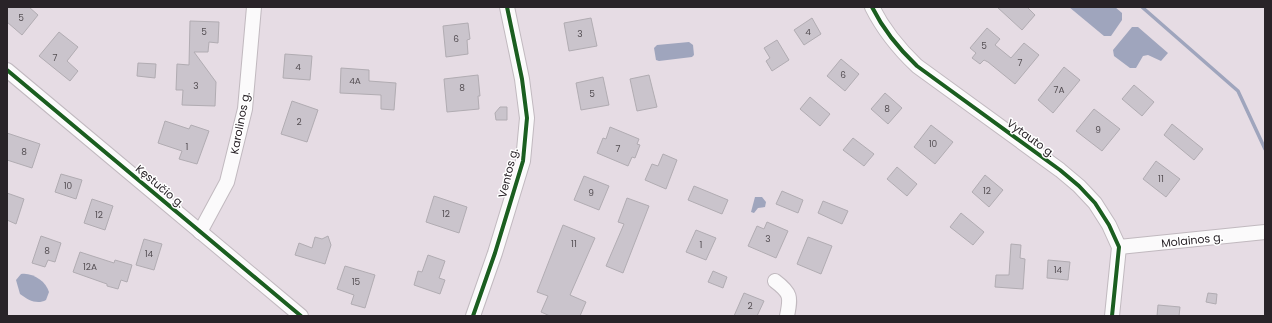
<svg xmlns="http://www.w3.org/2000/svg" width="1272" height="323" viewBox="0 0 1272 323" font-family="Poppins,sans-serif">
	<style>
		.water { fill: #9fa5bd }
		.lines { fill: none; stroke-linecap: round; stroke-linejoin: round }
		.stream { stroke: #9fa5bd; stroke-width: 3.5 }
		.building { fill: #cac4cc; stroke: #b1acb2 }
		.street-casing { stroke: #c1b9bf; stroke-width: 16 }
		.street { stroke: #fbfafb; stroke-width: 14 }
		.cycleway-casing { stroke: #fff; stroke-width: 6 }
		.cycleway { stroke: #1b5e20; stroke-width: 4 }
		.labels { text-anchor: middle; dominant-baseline: central; stroke-width: 3; stroke-linejoin: round; paint-order: stroke }
		.number-label { font-size: 9px; fill: #554f54 }
		.street-label { font-size: 11px; fill: #292328; stroke: #fff }
	</style>
	<rect width="100%" height="100%" fill="#e6dce4"/>
	<g class="water">
		<path d="M1069,7H1115L1122,13V20L1111,36H1104Z"/>
		<path d="M1132,27H1138L1168,53L1161,61L1148,55L1143,56L1136,68H1130L1114,56L1113,50Z"/>
		<path d="M689,42L693,45L694,55L692,57L659,61L656,60L654,48L657,45Z"/>
		<path d="M755,197H762L766,202L765,207L758,208L754,213L751,212Z"/>
		<path d="M21,274C32,272 46,281 49,292L46,300C37,305 28,300 20,294L16,280Z"/>
	</g>
	<g class="lines">
		<path class="stream" d="M1142,7L1238,91L1265,149"/>
	</g>
	<g class="building">
		<path d="M7,7H29L38,15L22,35L7,22Z"/>
		<path d="M997,7H1027L1035,15L1022,30Z"/>
		<path d="M591,18L597,46L569,51L564,23Z"/>
		<path d="M812,18L821,34L804,45L794,30Z"/>
		<path d="M190,21L219,22L218,43L209,42L208,52H194L216,82L215,106L182,105L183,90H176L177,64L189,65Z"/>
		<path d="M468,23L470,39L467,40L468,54L446,57L443,26Z"/>
		<path d="M987,28L1000,39L995,45L1011,58L1024,43L1039,55L1015,84L988,62L984,60L980,64L972,58L976,53L970,48Z"/>
		<path d="M59,32L78,47L67,61L78,71L70,81L39,56Z"/>
		<path d="M777,40L789,60L772,71L766,61L770,58L764,48Z"/>
		<path d="M285,54L312,56L310,80L283,78Z"/>
		<path d="M841,59L859,74L845,91L827,76Z"/>
		<path d="M138,63L156,64L155,78L137,76Z"/>
		<path d="M1064,67L1080,80L1053,113L1038,100Z"/>
		<path d="M341,68L369,70V81L396,83L394,110L381,109V95L340,93Z"/>
		<path d="M478,75L480,96H478L479,109L447,112L444,79Z"/>
		<path d="M649,75L657,107L637,111L630,79Z"/>
		<path d="M603,77L609,105L581,110L576,83Z"/>
		<path d="M1134,85L1154,102L1142,116L1122,99Z"/>
		<path d="M885,93L902,108L888,124L871,109Z"/>
		<path d="M810,97L830,114L820,126L800,109Z"/>
		<path d="M292,101L318,110L307,142L281,134Z"/>
		<path d="M500,107H507V120H496L495,113Z"/>
		<path d="M1094,109L1120,129L1102,151L1076,131Z"/>
		<path d="M165,121L189,129L191,125L209,131L197,164L179,159L182,151L158,143Z"/>
		<path d="M1172,124L1203,149L1194,160L1164,135Z"/>
		<path d="M931,125L953,142L935,164L914,147Z"/>
		<path d="M610,127L639,139L637,144L640,145L635,158L632,157L628,166L597,153L603,138L606,139Z"/>
		<path d="M7,133L40,144L32,168L7,160Z"/>
		<path d="M853,138L874,154L864,166L843,150Z"/>
		<path d="M663,154L677,160L666,189L645,180L652,164L658,166Z"/>
		<path d="M1156,161L1180,179L1166,197L1143,179Z"/>
		<path d="M897,167L917,184L907,196L887,179Z"/>
		<path d="M61,174L82,180L76,199L55,192Z"/>
		<path d="M985,175L1003,190L989,207L972,192Z"/>
		<path d="M584,176L609,186L599,210L574,200Z"/>
		<path d="M694,186L728,200L722,214L688,200Z"/>
		<path d="M782,191L803,200L798,213L776,204Z"/>
		<path d="M7,193L24,199L16,224L7,220Z"/>
		<path d="M434,196L467,207L459,233L426,222Z"/>
		<path d="M627,198L649,206L623,273L606,266L624,224L618,222Z"/>
		<path d="M92,199L113,206L105,230L84,223Z"/>
		<path d="M823,201L848,211L842,224L818,213Z"/>
		<path d="M961,213L984,232L973,245L950,227Z"/>
		<path d="M767,222L788,231L776,258L748,246L757,226L764,229Z"/>
		<path d="M563,225L595,238L570,295L586,302L580,316H550L541,312L548,296L537,292Z"/>
		<path d="M696,230L716,238L706,260L686,252Z"/>
		<path d="M41,236L61,243L55,262L48,260L45,267L32,263Z"/>
		<path d="M328,236L331,245L325,264L295,255L299,243L312,248L315,237L322,239Z"/>
		<path d="M808,237L832,246L821,274L797,264Z"/>
		<path d="M144,239L162,244L154,270L136,265Z"/>
		<path d="M1011,244L1021,245L1020,258L1025,259L1023,289L995,287L996,275H1009Z"/>
		<path d="M80,252L114,263L115,260L132,265L127,282L121,280L118,289L107,286V284L73,272Z"/>
		<path d="M428,255L445,261L439,278L445,280L440,294L414,285L418,271L422,272Z"/>
		<path d="M1048,260L1070,262L1068,280L1047,278Z"/>
		<path d="M345,266L375,275L365,308L351,304L354,295L337,289Z"/>
		<path d="M713,271L727,277L723,288L708,282Z"/>
		<path d="M744,293L764,301L757,316H734Z"/>
		<path d="M1208,293L1217,294L1216,304L1206,302Z"/>
		<path d="M1158,305L1180,307L1179,316H1157Z"/>
	</g>
	<g class="lines">
		<g class="street-casing">
			<g id="street">
				<path d="M872,7C884,31 898,48 917,66L1060,170L1079,186L1095,203L1109,225L1119,247L1112,316"/>
				<path d="M7,70L301,316"/>
				<path d="M200,232L227,182L245,109L254,7"/>
				<path d="M1119,247L1265,232"/>
				<path d="M775,281C791,293 791,297 787,316"/>
				<path d="M473,316L495,253L523,161L527,118L522,79L507,7"/>
			</g>
		</g>
		<use href="#street" class="street"/>
		<g class="cycleway-casing">
			<g id="cycleway">
				<path d="M872,7C884,31 898,48 917,66L1060,170L1079,186L1095,203L1109,225L1119,247L1112,316"/>
				<path d="M7,70L301,316"/>
				<path d="M473,316L495,253L523,161L527,118L522,79L507,7"/>
			</g>
		</g>
		<use href="#cycleway" class="cycleway"/>
	</g>
	<g class="labels">
		<g class="number-label">
			<text x="21" y="18">5</text>
			<text x="204" y="32">5</text>
			<text x="808" y="32">4</text>
			<text x="580" y="34">3</text>
			<text x="456" y="39">6</text>
			<text x="984" y="46">5</text>
			<text x="55" y="58">7</text>
			<text x="1020" y="63">7</text>
			<text x="298" y="67">4</text>
			<text x="843" y="75">6</text>
			<text x="355" y="81">4A</text>
			<text x="196" y="86">3</text>
			<text x="462" y="88">8</text>
			<text x="1059" y="90">7A</text>
			<text x="592" y="94">5</text>
			<text x="887" y="109">8</text>
			<text x="299" y="122">2</text>
			<text x="1098" y="130">9</text>
			<text x="933" y="144">10</text>
			<text x="187" y="147">1</text>
			<text x="618" y="149">7</text>
			<text x="24" y="152">8</text>
			<text x="1161" y="179">11</text>
			<text x="68" y="186">10</text>
			<text x="987" y="191">12</text>
			<text x="591" y="193">9</text>
			<text x="446" y="214">12</text>
			<text x="99" y="215">12</text>
			<text x="768" y="239">3</text>
			<text x="574" y="244">11</text>
			<text x="701" y="245">1</text>
			<text x="47" y="251">8</text>
			<text x="149" y="254">14</text>
			<text x="90" y="267">12A</text>
			<text x="1058" y="270">14</text>
			<text x="356" y="282">15</text>
			<text x="750" y="306">2</text>
		</g>
		<g class="street-label">
			<text transform="translate(240 123) rotate(-79)">Karolinos g.</text>
			<text transform="translate(1031 138) rotate(36)">Vytauto g.</text>
			<text transform="translate(508 173) rotate(-76)">Ventos g.</text>
			<text transform="translate(160 186) rotate(40)">Kęstučio g.</text>
			<text transform="translate(1192 240) rotate(-6)">Molainos g.</text>
		</g>
	</g>
	<rect width="1272" height="323" fill="none" stroke="#292328" stroke-width="16"/>
</svg>
